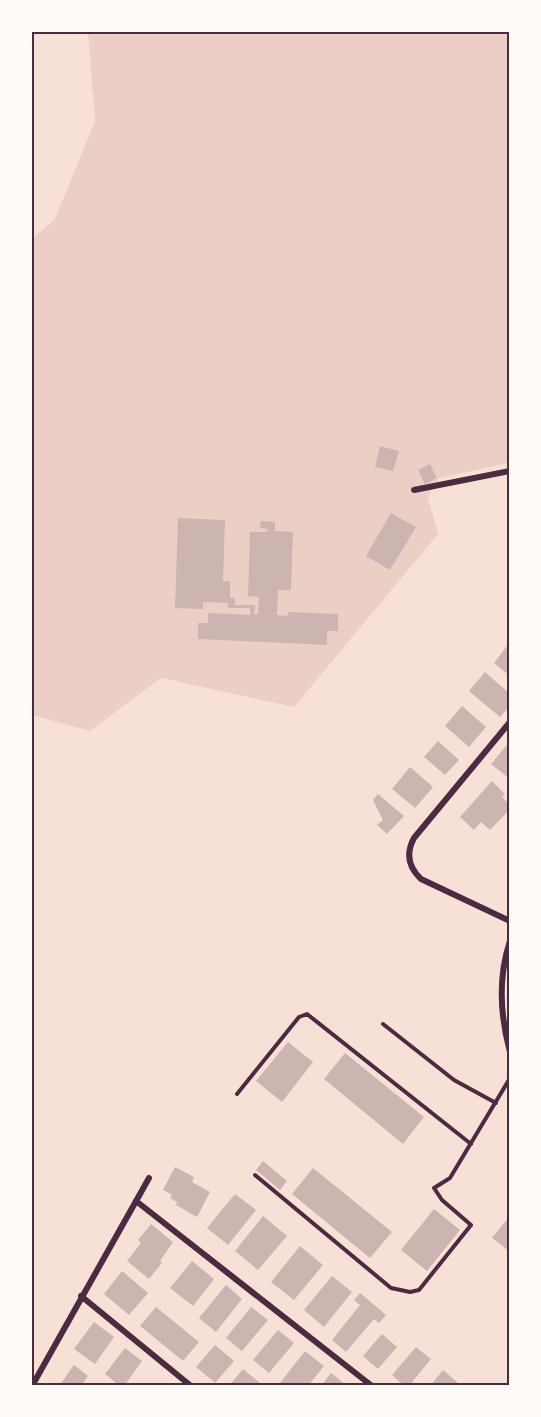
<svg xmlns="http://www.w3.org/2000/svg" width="541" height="1417" viewBox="0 0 541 1417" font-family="Signika,sans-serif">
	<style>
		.green { fill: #ebcfc5 }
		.building { fill: #ccb4b1 }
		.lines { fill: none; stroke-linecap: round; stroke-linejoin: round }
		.service { stroke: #4a2c40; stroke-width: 4 }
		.minor { stroke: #4a2c40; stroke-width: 6 }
		.neatline { fill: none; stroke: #4a2c40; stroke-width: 2 }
	</style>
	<rect width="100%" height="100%" fill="#f7e1d7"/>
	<path class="green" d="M88,32H509V463L439,478L428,497L438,534L294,707L161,678L90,731L32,715V239L55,219L95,121Z"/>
	<g class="building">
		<path d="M380,446L399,451L393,471L375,467Z"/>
		<path d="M430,464L437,478L425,484L418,470Z"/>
		<path d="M391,513L416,527L390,570L366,556Z"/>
		<path d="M178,518L225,520L223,581H230V598H235V605H255L254,614H258L259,597L248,596L250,532H267L268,529L260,528L261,521L275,522V531L293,532L291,590H278L277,615L288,616V612L338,614V631H327V645L198,639V623H208V613L250,615V608H228V603L203,602V609L175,608Z"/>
		<path d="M507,646L510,648V676L494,663Z"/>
		<path d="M485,672L510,694V706L500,717L469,691Z"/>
		<path d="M462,706L486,727L469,747L445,726Z"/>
		<path d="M438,741L459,760L445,775L424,757Z"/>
		<path d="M506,746L510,749V779L491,764Z"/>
		<path d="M410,767L433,787L415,808L392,789Z"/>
		<path d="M492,781L505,794L502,797L510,805V809L490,830L481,822L474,830L460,817Z"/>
		<path d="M378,794L404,816L387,834L377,825L383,820L373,800Z"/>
		<path d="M288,1042L313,1062L282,1102L256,1081Z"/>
		<path d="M345,1053L424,1117L403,1144L324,1079Z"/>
		<path d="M263,1161L287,1181L280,1190L256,1170Z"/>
		<path d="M175,1167L194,1177L192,1182L210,1192L197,1217L176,1205L177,1202L170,1198L172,1195L163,1190Z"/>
		<path d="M313,1168L392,1232L370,1258L292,1194Z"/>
		<path d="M235,1194L256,1210L228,1245L207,1228Z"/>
		<path d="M434,1209L460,1230L427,1271L401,1250Z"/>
		<path d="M263,1216L287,1236L258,1270L235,1251Z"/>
		<path d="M510,1216V1252L492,1238Z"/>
		<path d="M151,1224L173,1242L160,1261L162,1263L149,1279L127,1261L141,1243L138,1240Z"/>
		<path d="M300,1246L323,1265L294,1300L271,1282Z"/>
		<path d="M192,1261L214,1279L193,1306L170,1288Z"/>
		<path d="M122,1271L148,1293L129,1315L104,1294Z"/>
		<path d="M332,1276L352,1292L324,1327L304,1310Z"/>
		<path d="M226,1285L242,1299L216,1332L199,1318Z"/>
		<path d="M360,1293L386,1315L379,1323L374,1319L346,1352L332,1340L360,1305L354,1300Z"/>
		<path d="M156,1307L199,1342L183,1361L140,1326Z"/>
		<path d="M251,1307L268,1320L242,1351L226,1338Z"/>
		<path d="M94,1322L114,1337L95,1364L74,1349Z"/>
		<path d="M278,1330L294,1343L269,1373L253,1360Z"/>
		<path d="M382,1334L397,1347L378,1369L363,1356Z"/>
		<path d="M215,1345L234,1361L215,1383L196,1367Z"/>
		<path d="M416,1347L431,1359L409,1386H404L392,1375Z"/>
		<path d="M125,1348L142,1361L124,1386H120L105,1374Z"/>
		<path d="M305,1351L324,1366L308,1386H284L280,1383Z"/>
		<path d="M74,1365L88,1376L81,1386H59Z"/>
		<path d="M243,1369L260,1383L257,1386H229Z"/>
		<path d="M443,1370L458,1383L455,1386H430Z"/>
		<path d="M331,1373L347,1386H321Z"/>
	</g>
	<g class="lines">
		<g class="service">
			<path d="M383,1024L454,1080L496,1103"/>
			<path d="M237,1094L299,1017L307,1014L471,1144"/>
			<path d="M255,1175L391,1288L410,1292L419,1290L471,1225L442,1200L434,1188L450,1178L510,1078"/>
		</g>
		<g class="minor">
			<path d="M414,490L510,471"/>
			<path d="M510,722L414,838C406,853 408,867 421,879L510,921"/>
			<path d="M510,941C498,977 500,1015 510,1052"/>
			<path d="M136,1201L372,1386"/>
			<path d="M81,1296L191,1386"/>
			<path d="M32,1386L149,1178"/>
		</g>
	</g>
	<rect width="541" height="1417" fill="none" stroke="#fffaf5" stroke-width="66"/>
	<rect x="33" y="33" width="475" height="1351" class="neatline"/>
</svg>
